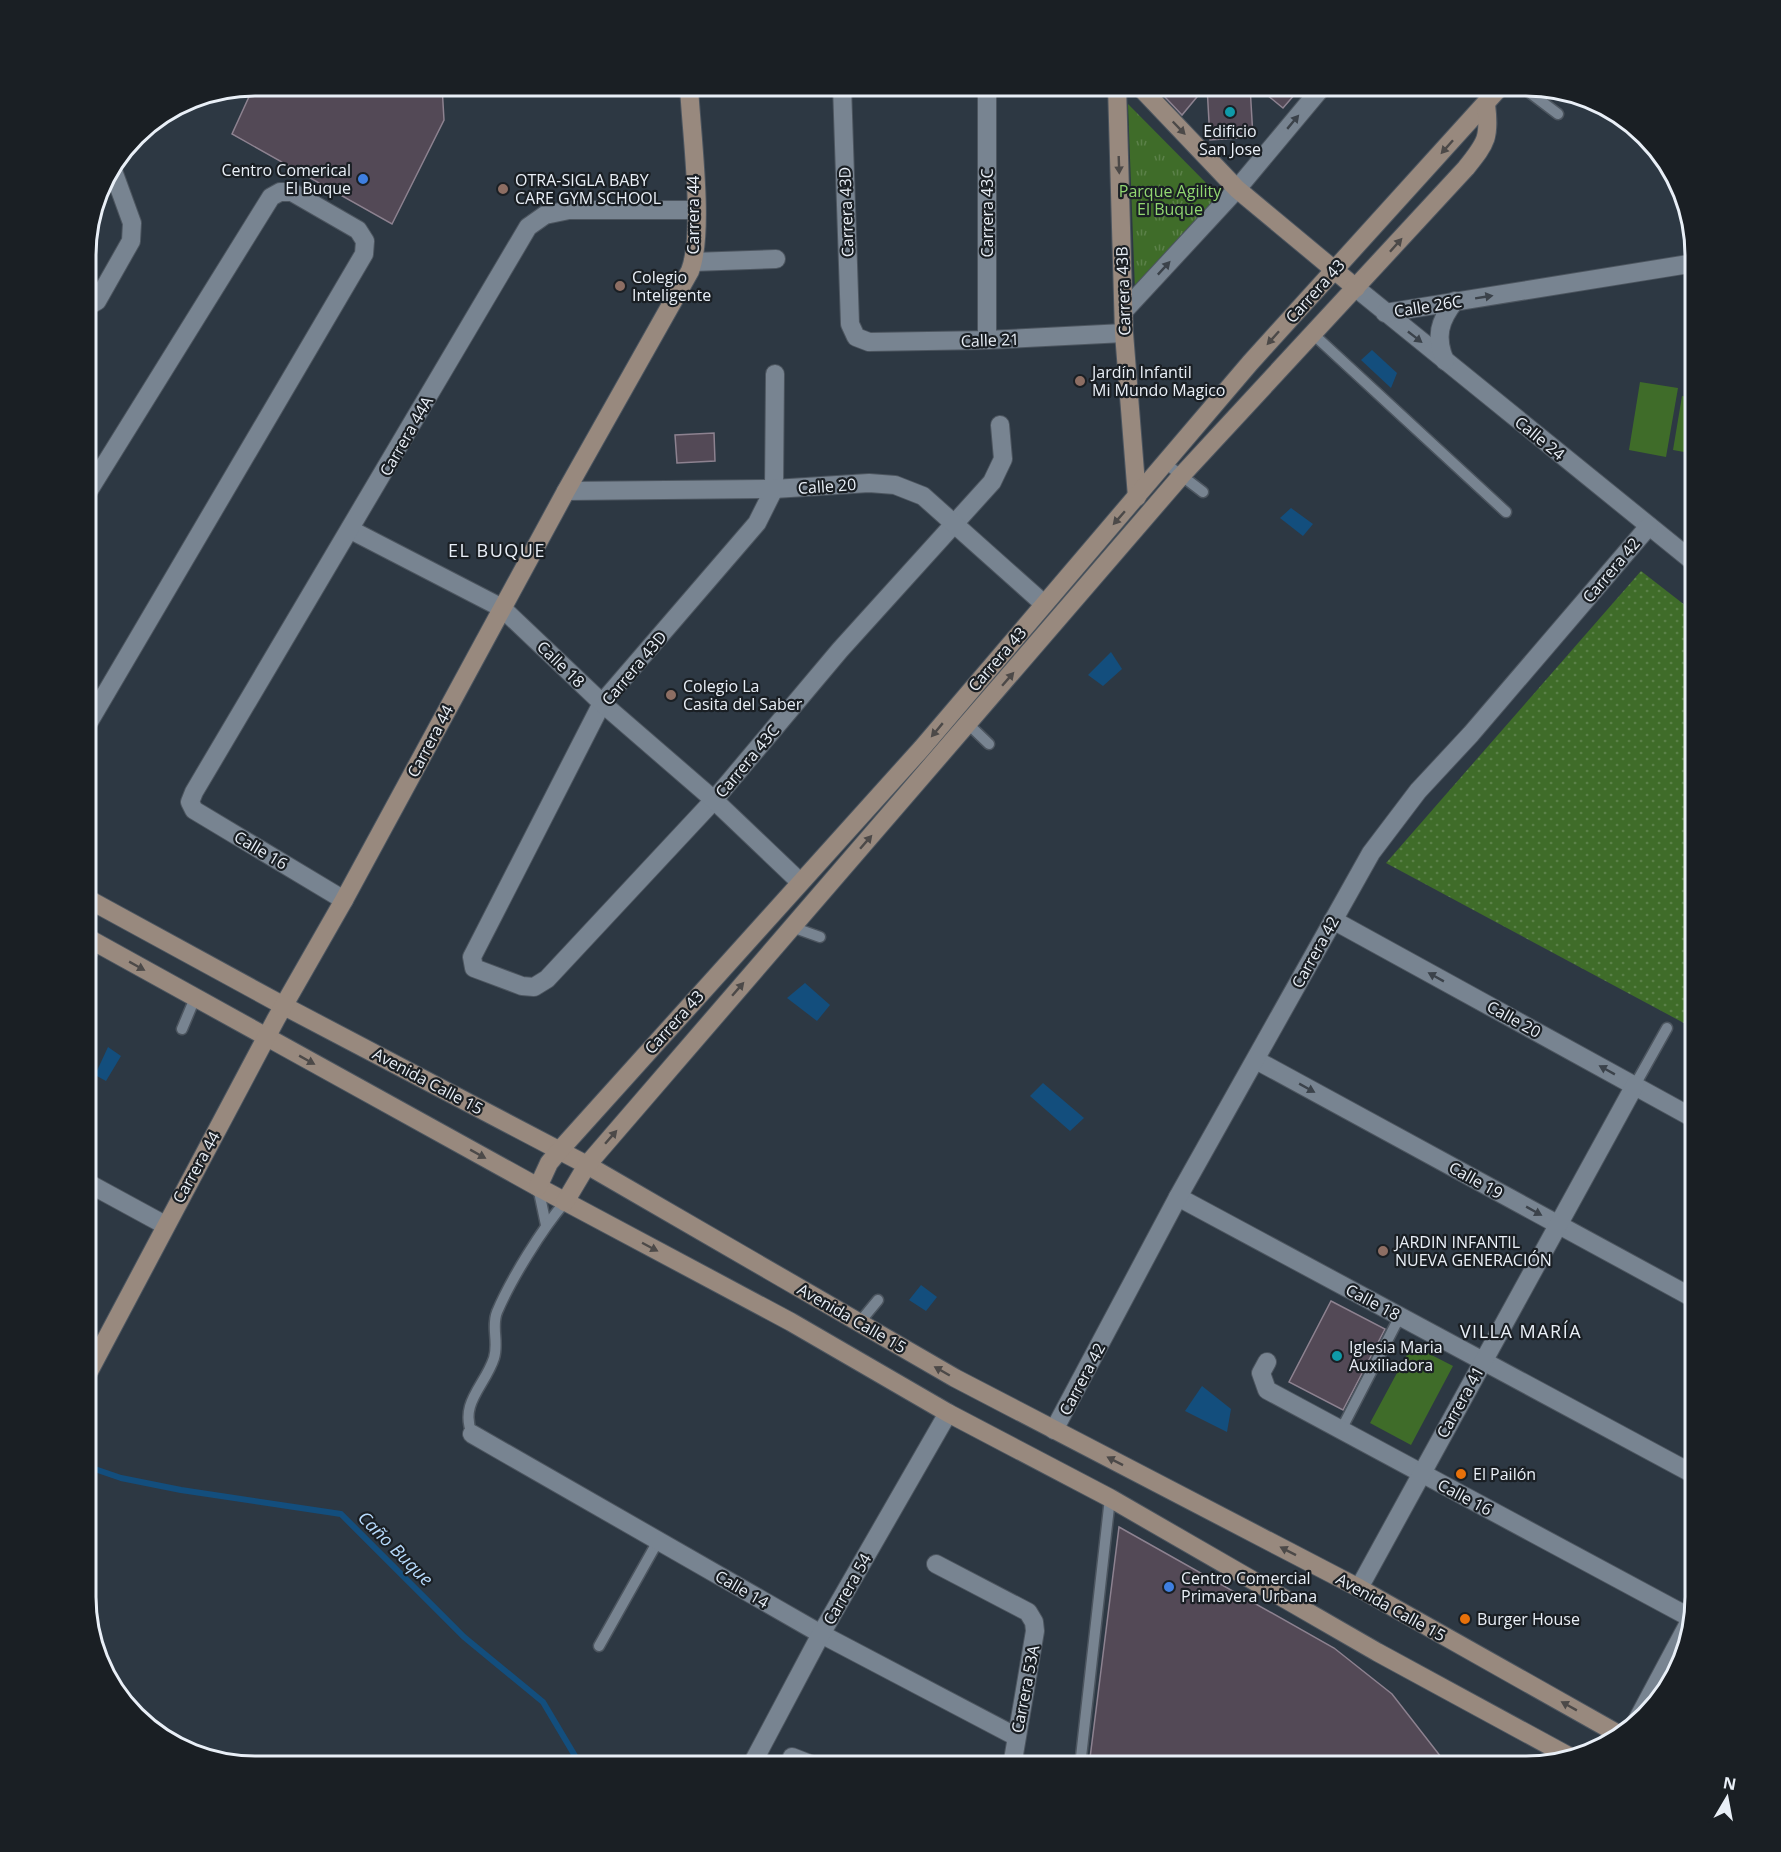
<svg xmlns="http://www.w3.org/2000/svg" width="1781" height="1852" viewBox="0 0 1781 1852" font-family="'Open Sans',sans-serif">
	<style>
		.grass { fill: url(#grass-dots) }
		.park { fill: url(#park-tufts) }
		.pitch { fill: #3f6c29 }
		.water { fill: #134e7d }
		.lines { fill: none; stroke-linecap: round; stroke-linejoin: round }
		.stream { stroke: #134e7d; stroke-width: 6 }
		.building { fill: #534956; stroke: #8d8290; stroke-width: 1.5 }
		.lane-casing { stroke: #4c555f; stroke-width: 13 }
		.street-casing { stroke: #4c555f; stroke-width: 20 }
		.secondary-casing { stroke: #4c555f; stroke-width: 20 }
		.lane { stroke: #788491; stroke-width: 10 }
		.street { stroke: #788491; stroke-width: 18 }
		.secondary { stroke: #98897e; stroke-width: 18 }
		.oneway { fill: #3b424a }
		.oneway2 { fill: #4c4948 }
		.culture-dot { fill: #0f9aa8; stroke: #1a1f24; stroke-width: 2 }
		.shop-dot { fill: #3f7fe0; stroke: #1a1f24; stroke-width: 2 }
		.education-dot { fill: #8d6e63; stroke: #1a1f24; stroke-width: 2 }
		.food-dot { fill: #e8710a; stroke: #1a1f24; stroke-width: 2 }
		.labels { text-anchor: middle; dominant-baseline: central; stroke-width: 4.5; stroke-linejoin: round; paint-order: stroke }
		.poi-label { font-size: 16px; fill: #e9eff7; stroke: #1a1f24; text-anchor: start }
		.park-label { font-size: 16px; fill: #92d771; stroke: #1a1f24 }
		.street-label { font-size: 16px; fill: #e9eff7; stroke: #1a1f24 }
		.neighbourhood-label { font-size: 18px; letter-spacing: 1.5px; fill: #e9eff7; stroke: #1a1f24 }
		.water-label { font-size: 18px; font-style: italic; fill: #b6dafc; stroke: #1a1f24 }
		.rim { fill: none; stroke: #e9eff7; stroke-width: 3 }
	</style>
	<defs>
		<pattern id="grass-dots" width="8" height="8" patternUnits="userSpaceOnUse" patternTransform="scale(1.5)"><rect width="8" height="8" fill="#3f6c29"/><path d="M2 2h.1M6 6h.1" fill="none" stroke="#5b8149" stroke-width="1.8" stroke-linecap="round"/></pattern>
		<pattern id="park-tufts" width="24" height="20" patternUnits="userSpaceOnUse" patternTransform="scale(1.5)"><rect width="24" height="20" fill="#3f6c29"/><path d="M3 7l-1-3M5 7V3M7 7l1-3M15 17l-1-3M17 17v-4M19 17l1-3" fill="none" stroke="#5b8149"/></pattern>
	</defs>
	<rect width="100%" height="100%" fill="#2d3843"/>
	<path class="grass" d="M1641,571L1695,613V1029L1386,863Z"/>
	<path class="park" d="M1128,104L1223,200L1135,290Z"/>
	<g class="pitch">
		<path d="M1640,382L1678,388L1666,457L1629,450Z"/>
		<path d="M1682,396L1695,398V454L1673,450Z"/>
		<path d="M1412,1345L1453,1366L1411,1445L1370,1423Z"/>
	</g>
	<g class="water">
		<path d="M1372,350L1397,373L1391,388L1361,360Z"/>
		<path d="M1291,508L1313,524L1303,536L1280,518Z"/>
		<path d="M1111,652L1122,669L1103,686L1088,675Z"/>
		<path d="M805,983L830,1005L817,1021L787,998Z"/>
		<path d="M108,1047L121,1056L106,1081L95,1075Z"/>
		<path d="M1043,1083L1084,1118L1070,1131L1030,1096Z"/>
		<path d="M921,1285L937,1297L926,1311L909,1300Z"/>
		<path d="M1202,1386L1231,1409L1227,1432L1185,1411Z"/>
	</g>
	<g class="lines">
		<path class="stream" d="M86,1466L121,1478L181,1490L341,1514L464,1637L543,1702L581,1766"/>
	</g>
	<g class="building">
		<path d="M442,86L444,120L392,224L232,134L253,88Z"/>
		<path d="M1174,86H1206L1182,115L1164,96Z"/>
		<path d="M1207,86H1250L1253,137L1210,140Z"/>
		<path d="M1256,86H1302L1283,108Z"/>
		<path d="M714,433L715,461L677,463L675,435Z"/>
		<path d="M1331,1301L1385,1329L1343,1410L1289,1382Z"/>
		<path d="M1119,1527L1334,1648L1392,1694L1448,1766H1089Z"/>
	</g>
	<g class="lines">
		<g class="lane-casing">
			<g id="lane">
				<path d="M1521,86L1558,114"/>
				<path d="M1312,333L1506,512"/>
				<path d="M1165,463L1203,492"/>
				<path d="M965,721L989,744"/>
				<path d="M792,927L820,937"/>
				<path d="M86,962L98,944"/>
				<path d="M182,1029L195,998"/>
				<path d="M1635,1085L1667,1028"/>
				<path d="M538,1187L546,1225"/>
				<path d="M859,1323L878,1300"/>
				<path d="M1341,1430L1400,1316"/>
				<path d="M472,1434C459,1403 485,1386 494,1358C499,1342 491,1327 497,1312C511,1279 542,1229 565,1202"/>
				<path d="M599,1646L658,1541"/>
				<path d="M1080,1766L1110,1498"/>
			</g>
		</g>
		<g class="street-casing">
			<g id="street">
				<path d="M842,86L850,324L856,337L869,342L987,340L1124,333"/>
				<path d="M987,86V340"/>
				<path d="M693,262L776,259"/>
				<path d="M1356,288L1695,563"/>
				<path d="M86,307L97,301L131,241L132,223L112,168"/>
				<path d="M1124,311L1237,189L1323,86"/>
				<path d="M1385,313L1695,263"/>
				<path d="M1445,361C1435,337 1439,321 1455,301"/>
				<path d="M775,374L774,489L757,523L602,703L472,957L474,968L522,986L534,987L547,979L714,800L840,650L992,482L1003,459L1000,425"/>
				<path d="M566,491L774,489L869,483L895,485L923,496L1044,604"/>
				<path d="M351,530L502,608L602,703L714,800L800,882"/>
				<path d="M86,727L364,254L365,241L358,230L292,192H280L271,197L86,495"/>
				<path d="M344,900L194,810L190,802L194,792L528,227L545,215L569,210H696"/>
				<path d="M1333,920L1695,1119"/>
				<path d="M1256,1060L1695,1299"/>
				<path d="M86,1182L165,1225"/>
				<path d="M1178,1197L1695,1475"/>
				<path d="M1267,1362L1261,1373L1267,1390L1691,1618"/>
				<path d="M1054,1430L1178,1197L1371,853L1418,791L1471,734L1649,526"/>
				<path d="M472,1434L821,1634L1015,1736"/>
				<path d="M936,1564L1028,1612L1034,1622L1035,1631L1012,1766"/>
				<path d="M1359,1588L1635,1085"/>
				<path d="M1634,1726L1690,1621"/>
				<path d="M792,1757L815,1766"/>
				<path d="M751,1766L821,1634L948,1413"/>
			</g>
		</g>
		<g class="secondary-casing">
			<g id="secondary">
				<path d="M1117,86L1124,333L1137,497"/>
				<path d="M1139,86L1237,189L1356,288"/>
				<path d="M86,898L284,1006L587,1165L955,1378L1359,1588L1620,1735"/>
				<path d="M86,937L538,1187L791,1322L948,1413L1110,1498L1377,1652L1574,1759"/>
				<path d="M538,1187L549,1163L559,1151L922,748L1250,363L1501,86"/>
				<path d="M565,1202L587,1165L1181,476L1466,168C1487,142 1490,137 1486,104"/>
				<path d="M86,1377L276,1019L344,900L566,491L690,271C705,231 691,132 689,86"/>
			</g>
		</g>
		<use href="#lane" class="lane"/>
		<use href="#street" class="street"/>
		<use href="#secondary" class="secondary"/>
	</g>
	<defs><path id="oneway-solid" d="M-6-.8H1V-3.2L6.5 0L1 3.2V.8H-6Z" transform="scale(1.5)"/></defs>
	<g class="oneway">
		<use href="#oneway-solid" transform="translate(1293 122) rotate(-50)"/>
		<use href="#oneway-solid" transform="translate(1164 268) rotate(-47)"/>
		<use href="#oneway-solid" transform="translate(1484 297) rotate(-9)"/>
		<use href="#oneway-solid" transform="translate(1415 337) rotate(38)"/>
		<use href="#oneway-solid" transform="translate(1436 977) rotate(-151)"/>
		<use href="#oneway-solid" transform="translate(1607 1070) rotate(-151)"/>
		<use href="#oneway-solid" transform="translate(1307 1088) rotate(29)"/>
		<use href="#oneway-solid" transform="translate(1534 1211) rotate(29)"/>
	</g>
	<g class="oneway2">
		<use href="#oneway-solid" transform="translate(1179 128) rotate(46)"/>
		<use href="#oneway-solid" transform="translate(1447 147) rotate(132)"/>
		<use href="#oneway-solid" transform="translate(1119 165) rotate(88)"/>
		<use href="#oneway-solid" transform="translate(1396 245) rotate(-48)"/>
		<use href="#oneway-solid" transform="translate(1273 338) rotate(132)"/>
		<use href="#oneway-solid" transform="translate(1119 518) rotate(131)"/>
		<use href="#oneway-solid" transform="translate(1008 679) rotate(-49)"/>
		<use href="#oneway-solid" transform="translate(937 730) rotate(130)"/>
		<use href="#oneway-solid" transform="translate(866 842) rotate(-49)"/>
		<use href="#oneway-solid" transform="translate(137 966) rotate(29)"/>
		<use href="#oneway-solid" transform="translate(738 989) rotate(-49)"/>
		<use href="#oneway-solid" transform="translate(307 1060) rotate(29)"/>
		<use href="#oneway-solid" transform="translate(611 1137) rotate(-49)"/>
		<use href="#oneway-solid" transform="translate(478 1154) rotate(29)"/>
		<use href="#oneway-solid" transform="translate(650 1247) rotate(28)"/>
		<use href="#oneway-solid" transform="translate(942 1371) rotate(-150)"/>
		<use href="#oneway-solid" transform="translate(1115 1461) rotate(-153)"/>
		<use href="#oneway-solid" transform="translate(1288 1551) rotate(-153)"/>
		<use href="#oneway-solid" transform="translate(1569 1706) rotate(-151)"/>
	</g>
	<g class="culture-dot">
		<circle cx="1230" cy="112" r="6"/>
		<circle cx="1337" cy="1356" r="6"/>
	</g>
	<g class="shop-dot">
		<circle cx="363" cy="179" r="6"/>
		<circle cx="1169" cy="1587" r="6"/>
	</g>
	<g class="education-dot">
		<circle cx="503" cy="189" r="6"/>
		<circle cx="620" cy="286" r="6"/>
		<circle cx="1080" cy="381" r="6"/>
		<circle cx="671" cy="695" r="6"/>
		<circle cx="1383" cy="1251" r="6"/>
	</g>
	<g class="food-dot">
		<circle cx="1461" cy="1474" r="6"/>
		<circle cx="1465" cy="1619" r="6"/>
	</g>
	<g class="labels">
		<g class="poi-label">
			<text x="1230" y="131" text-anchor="middle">Edificio<tspan x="1230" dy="18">San Jose</tspan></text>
			<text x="351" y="170" text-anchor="end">Centro Comerical<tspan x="351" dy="18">El Buque</tspan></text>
			<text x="515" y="180">OTRA-SIGLA BABY<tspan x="515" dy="18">CARE GYM SCHOOL</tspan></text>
			<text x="632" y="277">Colegio<tspan x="632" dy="18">Inteligente</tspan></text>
			<text x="1092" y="372">Jardín Infantil<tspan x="1092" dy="18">Mi Mundo Magico</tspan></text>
			<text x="683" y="686">Colegio La<tspan x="683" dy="18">Casita del Saber</tspan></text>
			<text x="1395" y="1242">JARDIN INFANTIL<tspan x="1395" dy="18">NUEVA GENERACIÓN</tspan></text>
			<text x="1349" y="1347">Iglesia Maria<tspan x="1349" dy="18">Auxiliadora</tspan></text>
			<text x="1473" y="1474">El Pailón</text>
			<text x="1181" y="1578">Centro Comercial<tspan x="1181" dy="18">Primavera Urbana</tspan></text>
			<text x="1477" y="1619">Burger House</text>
		</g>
		<g class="park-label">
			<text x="1170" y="191">Parque Agility<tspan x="1170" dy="18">El Buque</tspan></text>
		</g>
		<g class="street-label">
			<text transform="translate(846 212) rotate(-92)">Carrera 43D</text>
			<text transform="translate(987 213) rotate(-90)">Carrera 43C</text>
			<text transform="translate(693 215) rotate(-90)">Carrera 44</text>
			<text transform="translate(1123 291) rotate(-92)">Carrera 43B</text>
			<text transform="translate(1315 291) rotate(-48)">Carrera 43</text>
			<text transform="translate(1428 306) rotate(-9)">Calle 26C</text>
			<text transform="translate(990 340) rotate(-2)">Calle 21</text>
			<text transform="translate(406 436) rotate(-60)">Carrera 44A</text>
			<text transform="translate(1540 438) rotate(39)">Calle 24</text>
			<text transform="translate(827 486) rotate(-4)">Calle 20</text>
			<text transform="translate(1611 570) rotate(-50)">Carrera 42</text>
			<text transform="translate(997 659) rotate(-49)">Carrera 43</text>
			<text transform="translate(561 664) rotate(44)">Calle 18</text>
			<text transform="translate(634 668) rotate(-50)">Carrera 43D</text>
			<text transform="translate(430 741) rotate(-62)">Carrera 44</text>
			<text transform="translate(747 761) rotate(-50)">Carrera 43C</text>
			<text transform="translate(261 850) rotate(31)">Calle 16</text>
			<text transform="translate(1315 952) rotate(-61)">Carrera 42</text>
			<text transform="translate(1514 1019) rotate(29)">Calle 20</text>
			<text transform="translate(674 1022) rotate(-48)">Carrera 43</text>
			<text transform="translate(428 1081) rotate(28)">Avenida Calle 15</text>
			<text transform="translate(196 1167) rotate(-61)">Carrera 44</text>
			<text transform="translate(1476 1180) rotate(29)">Calle 19</text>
			<text transform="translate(1373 1302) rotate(28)">Calle 18</text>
			<text transform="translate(852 1318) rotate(30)">Avenida Calle 15</text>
			<text transform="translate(1082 1379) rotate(-62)">Carrera 42</text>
			<text transform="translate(1460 1402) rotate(-61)">Carrera 41</text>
			<text transform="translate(1465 1497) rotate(28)">Calle 16</text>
			<text transform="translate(742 1589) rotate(30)">Calle 14</text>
			<text transform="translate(847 1589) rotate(-60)">Carrera 54</text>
			<text transform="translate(1391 1607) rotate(29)">Avenida Calle 15</text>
			<text transform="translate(1025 1689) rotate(-79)">Carrera 53A</text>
		</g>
		<g class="neighbourhood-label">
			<text x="497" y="550">EL BUQUE</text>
			<text x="1521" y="1331">VILLA MARÍA</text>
		</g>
		<g class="water-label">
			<text transform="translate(396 1548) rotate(45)">Caño Buque</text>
		</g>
	</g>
	<path d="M0 0H1781V1852H0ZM255 96H1526A159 159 0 0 1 1685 255V1597A159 159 0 0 1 1526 1756H255A159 159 0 0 1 96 1597V255A159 159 0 0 1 255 96Z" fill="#1a1f24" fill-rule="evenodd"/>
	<path class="rim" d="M255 96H1526A159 159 0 0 1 1685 255V1597A159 159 0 0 1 1526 1756H255A159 159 0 0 1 96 1597V255A159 159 0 0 1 255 96Z"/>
	<g transform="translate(1727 1798) rotate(10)" stroke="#1a1f24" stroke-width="4.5" paint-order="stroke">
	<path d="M0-4.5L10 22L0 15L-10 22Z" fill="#e9eff7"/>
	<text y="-9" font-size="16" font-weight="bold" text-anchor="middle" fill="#e9eff7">N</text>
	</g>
</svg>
